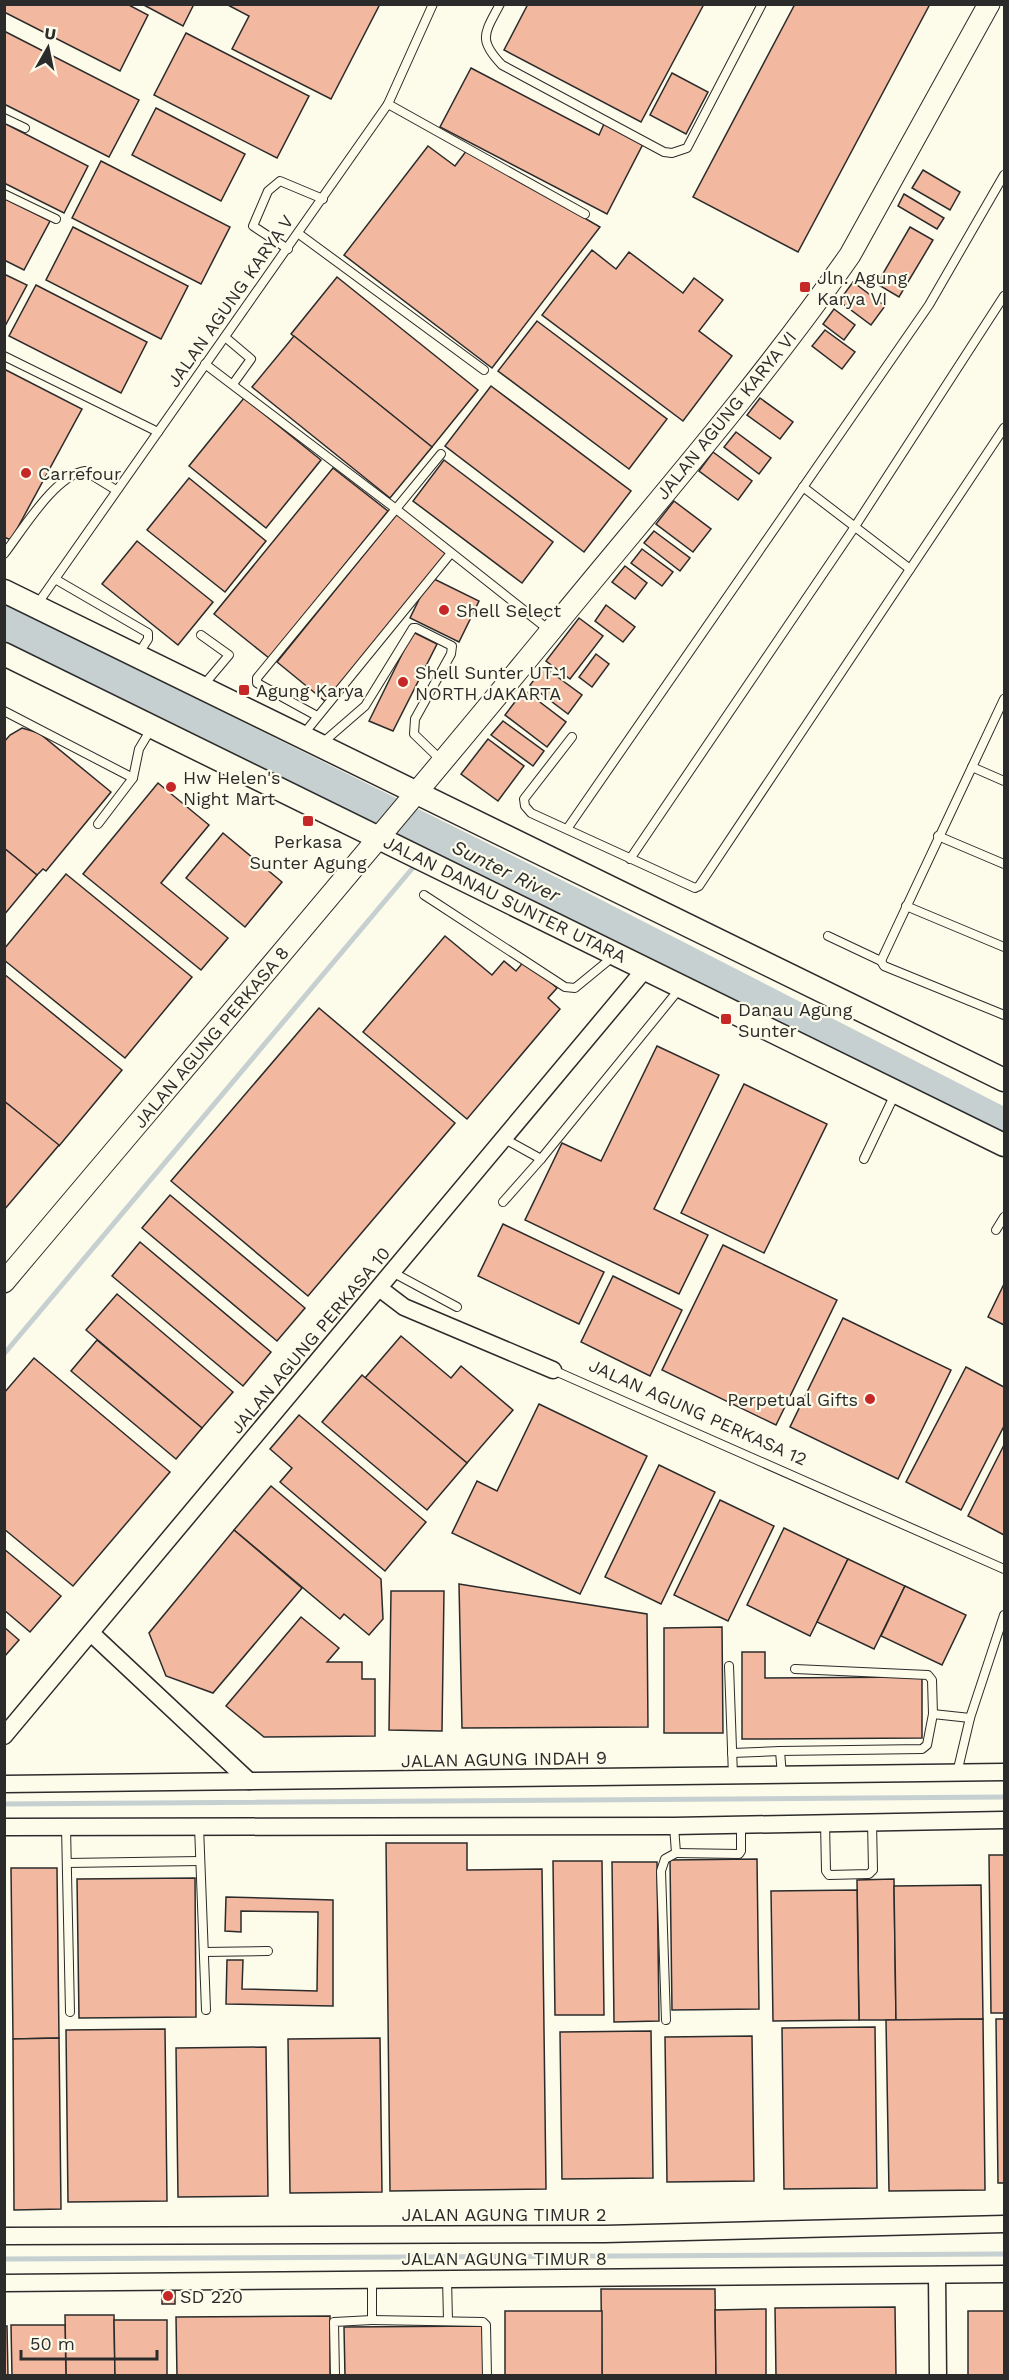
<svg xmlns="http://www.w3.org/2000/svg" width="1009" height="2380" viewBox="0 0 1009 2380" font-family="'Work Sans',sans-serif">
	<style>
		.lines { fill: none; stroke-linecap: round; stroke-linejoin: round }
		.stream { stroke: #c7d0d0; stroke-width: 5 }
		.river { stroke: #c7d0d0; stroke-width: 33 }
		.building { fill: #f2b8a0; stroke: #2b2b2b; stroke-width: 1.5 }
		.service-casing { stroke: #2b2b2b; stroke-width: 10 }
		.minor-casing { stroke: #2b2b2b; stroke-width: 19 }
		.tertiary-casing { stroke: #2b2b2b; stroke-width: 23 }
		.secondary-casing { stroke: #2b2b2b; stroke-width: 25 }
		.service { stroke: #fdfbea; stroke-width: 8 }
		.minor { stroke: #fdfbea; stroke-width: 16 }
		.tertiary { stroke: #fdfbea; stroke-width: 21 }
		.secondary { stroke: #fdfbea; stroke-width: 22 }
		.poi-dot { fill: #c62828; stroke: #fdfbea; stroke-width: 2 }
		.labels { text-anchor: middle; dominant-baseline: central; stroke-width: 4.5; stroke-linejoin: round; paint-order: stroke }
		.poi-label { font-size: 18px; fill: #2b2b2b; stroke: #fdfbea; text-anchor: start }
		.street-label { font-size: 18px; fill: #2b2b2b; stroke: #fdfbea }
		.water-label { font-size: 20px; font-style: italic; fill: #2b2b2b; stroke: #fdfbea }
	</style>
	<rect width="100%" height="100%" fill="#fdfbea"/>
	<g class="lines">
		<g class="stream">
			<path d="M424,854L438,837"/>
			<path d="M4,1354L416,864"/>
			<path d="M4,1804L1004,1797"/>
			<path d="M4,2259L1004,2254"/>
		</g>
		<path class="river" d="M4,622L579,907L1004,1125"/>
	</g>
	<g class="building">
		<path d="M4,4H127L148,15L120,71L4,12Z"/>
		<path d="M142,4H194L183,26Z"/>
		<path d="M226,4H380L331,99L232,49L249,16Z"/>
		<path d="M528,4H704L641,122L504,50Z"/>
		<path d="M795,4H930L798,252L693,197Z"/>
		<path d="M4,31L139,100L109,157L4,104Z"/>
		<path d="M186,33L309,96L277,158L154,95Z"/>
		<path d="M471,68L599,135L604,124L643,144L607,214L440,127Z"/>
		<path d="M672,73L708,92L686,134L650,115Z"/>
		<path d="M156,108L245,154L221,201L132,155Z"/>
		<path d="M4,123L88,166L64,213L4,183Z"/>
		<path d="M428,146L455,166L467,150L600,227L492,368L344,255Z"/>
		<path d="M101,161L230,227L201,284L72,218Z"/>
		<path d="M923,170L960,192L950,210L912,188Z"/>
		<path d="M904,194L944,218L937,229L898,206Z"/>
		<path d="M4,198L50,221L24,270L4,260Z"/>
		<path d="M73,227L188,286L161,339L46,280Z"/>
		<path d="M910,227L933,240L899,297L877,284Z"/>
		<path d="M592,250L616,269L629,252L683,293L694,278L723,300L699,331L732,356L683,421L542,315Z"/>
		<path d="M4,274L27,285L4,328Z"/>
		<path d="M337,277L478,390L432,447L291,334Z"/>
		<path d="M853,282L885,306L871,325L839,301Z"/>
		<path d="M36,285L147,342L121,393L9,336Z"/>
		<path d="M834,309L855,325L844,340L823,324Z"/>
		<path d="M537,321L667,419L629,469L498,371Z"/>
		<path d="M825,330L855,352L842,369L812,346Z"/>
		<path d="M294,336L432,447L390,498L252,387Z"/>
		<path d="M4,369L82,409L11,540L4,537Z"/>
		<path d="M491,386L631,491L584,552L445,446Z"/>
		<path d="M244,398L321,460L266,528L189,466Z"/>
		<path d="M760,398L793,422L780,439L747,415Z"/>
		<path d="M736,432L771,458L759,474L724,447Z"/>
		<path d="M713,452L752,481L738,500L699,471Z"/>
		<path d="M444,460L553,542L522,583L413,501Z"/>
		<path d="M333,468L388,511L269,658L214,614Z"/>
		<path d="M189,478L266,541L225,592L147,530Z"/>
		<path d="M674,501L711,529L693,552L656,524Z"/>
		<path d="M397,514L446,554L326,702L277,662Z"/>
		<path d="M654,531L690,558L680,571L644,543Z"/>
		<path d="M137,541L213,602L178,645L102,584Z"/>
		<path d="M642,549L673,572L662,586L631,563Z"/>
		<path d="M625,566L647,583L635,599L612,582Z"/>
		<path d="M430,577L479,601L459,642L410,618Z"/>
		<path d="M606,605L635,627L623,642L595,621Z"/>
		<path d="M579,618L603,636L570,679L546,661Z"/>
		<path d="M413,632L437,644L393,731L369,721Z"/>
		<path d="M596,654L609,664L592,687L579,677Z"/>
		<path d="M544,667L582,695L568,714L530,685Z"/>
		<path d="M524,690L566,722L547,747L505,715Z"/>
		<path d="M503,721L544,751L533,766L491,735Z"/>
		<path d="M22,728L39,733L111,792L46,871L43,869L37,875L4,848V742L10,735Z"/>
		<path d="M488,739L524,766L498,801L461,774Z"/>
		<path d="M158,783L209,825L161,883L228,938L201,970L83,874Z"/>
		<path d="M223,833L282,882L245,927L186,878Z"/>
		<path d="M4,848L37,875L4,915Z"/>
		<path d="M66,874L192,977L125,1058L4,960V949Z"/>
		<path d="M445,936L492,975L504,961L516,971L525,960L557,988L548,998L560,1009L467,1119L363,1032Z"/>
		<path d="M4,974L122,1070L59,1146L4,1101Z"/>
		<path d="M319,1008L455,1123L308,1296L171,1181Z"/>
		<path d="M657,1046L719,1075L654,1209L708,1235L679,1294L525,1220L562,1143L601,1161Z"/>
		<path d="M744,1084L827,1124L764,1253L681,1213Z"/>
		<path d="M4,1101L59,1145L4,1210Z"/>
		<path d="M170,1195L305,1308L277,1341L142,1228Z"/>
		<path d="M503,1224L604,1272L579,1324L478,1276Z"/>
		<path d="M140,1242L271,1352L243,1386L112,1276Z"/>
		<path d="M723,1245L837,1300L776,1425L662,1370Z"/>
		<path d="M613,1276L682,1310L650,1376L581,1342Z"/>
		<path d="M1004,1284V1325L988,1317Z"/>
		<path d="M117,1294L233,1392L202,1428L86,1330Z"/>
		<path d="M843,1318L951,1370L898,1479L790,1427Z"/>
		<path d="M401,1336L451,1378L461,1366L513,1410L467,1463L365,1378Z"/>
		<path d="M97,1340L202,1428L176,1459L71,1371Z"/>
		<path d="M34,1358L170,1472L73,1586L4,1529V1393Z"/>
		<path d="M966,1367L1004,1387V1426L961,1510L906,1482Z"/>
		<path d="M362,1375L467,1463L427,1510L322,1422Z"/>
		<path d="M539,1404L647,1456L580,1594L452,1533L477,1481L497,1491Z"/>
		<path d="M299,1415L426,1522L385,1571L280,1482L292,1468L270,1449Z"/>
		<path d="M1004,1445V1535L968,1516Z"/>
		<path d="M659,1465L715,1492L661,1604L605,1577Z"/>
		<path d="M271,1486L381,1579L383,1619L369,1635L344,1614L340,1619L234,1530Z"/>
		<path d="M720,1500L774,1526L728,1621L674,1595Z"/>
		<path d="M784,1528L848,1559L810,1636L747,1605Z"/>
		<path d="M234,1530L302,1588L213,1693L166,1676L149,1633Z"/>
		<path d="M4,1549L61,1596L30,1632L4,1610Z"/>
		<path d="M848,1559L905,1586L874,1649L817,1622Z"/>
		<path d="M459,1584L647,1614L648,1727L462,1728Z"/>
		<path d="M905,1586L966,1615L942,1665L881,1636Z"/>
		<path d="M391,1591H444L442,1731L389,1730Z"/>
		<path d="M301,1617L339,1648L327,1662H362V1679H375V1736L264,1737L226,1706Z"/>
		<path d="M4,1627L19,1640L4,1657Z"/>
		<path d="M722,1627L723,1733H664V1628Z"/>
		<path d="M742,1652H765V1678L922,1677V1738L742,1739Z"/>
		<path d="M386,1843H467V1870L542,1869L546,2189L390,2191Z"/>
		<path d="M989,1855H1004V2013H991Z"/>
		<path d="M757,1859L759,2009L672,2010L670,1860Z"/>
		<path d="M553,1861H602L604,2015H555Z"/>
		<path d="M612,1862H657L659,2021L614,2022Z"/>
		<path d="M11,1868H57L59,2038L13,2039Z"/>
		<path d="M195,1878L196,2017L79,2018L77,1879Z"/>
		<path d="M894,1879L896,2020H859L857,1880Z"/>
		<path d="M981,1885L983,2019L896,2020L894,1886Z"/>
		<path d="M857,1890L859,2020L773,2021L771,1891Z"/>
		<path d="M226,1897L333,1900V2006L226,2004L227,1960H243L242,1989L317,1991L318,1912L241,1911V1932L225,1931Z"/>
		<path d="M983,2019L985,2190L889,2191L886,2020Z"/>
		<path d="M996,2019H1004V2183H998Z"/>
		<path d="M875,2027L877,2188L784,2189L782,2028Z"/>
		<path d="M165,2029L167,2201L68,2202L66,2030Z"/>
		<path d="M651,2031L653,2178L562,2179L560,2032Z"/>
		<path d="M752,2036L754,2181L667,2182L665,2037Z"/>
		<path d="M59,2038L61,2209L14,2210L13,2039Z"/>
		<path d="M380,2038L382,2192L290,2193L288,2039Z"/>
		<path d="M266,2047L268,2196L178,2197L176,2048Z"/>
		<rect x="162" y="2289" width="13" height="15"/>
		<path d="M601,2289H715L716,2376H602Z"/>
		<path d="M895,2307L896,2376H776L775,2308Z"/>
		<path d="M766,2309V2376H716L715,2310Z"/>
		<rect x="505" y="2311" width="97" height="65"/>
		<rect x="968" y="2311" width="36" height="65"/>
		<path d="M65,2315H114L115,2376H66Z"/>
		<path d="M330,2316V2376H177L176,2317Z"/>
		<path d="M114,2320H167V2376H115Z"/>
		<path d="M11,2325H65L66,2376H12Z"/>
		<path d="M4,2326H7L8,2376H4Z"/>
		<path d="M485,2326L486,2376H345L344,2327Z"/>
	</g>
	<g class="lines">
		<g class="service-casing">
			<g id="service">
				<path d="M500,4C485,33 477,39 502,65L664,152L672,153L687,148L762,4"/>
				<path d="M388,104L585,214"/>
				<path d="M4,118L25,128"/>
				<path d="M4,194L56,219"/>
				<path d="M299,234L484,370"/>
				<path d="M288,249L253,226L268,191L280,181L323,199"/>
				<path d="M225,337L251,359L233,384"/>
				<path d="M4,356L158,432"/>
				<path d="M205,364L396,509L549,630"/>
				<path d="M803,487L910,569"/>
				<path d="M4,554C22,531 55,475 85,471L116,490"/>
				<path d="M55,579L148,633V639L137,656"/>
				<path d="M36,606L388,104L433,4"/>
				<path d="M201,635L229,655L202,687"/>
				<path d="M4,711L133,778"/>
				<path d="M317,716L257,683V678L441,454"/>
				<path d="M302,736L451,553"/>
				<path d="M572,737L524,799L525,806L531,813L695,888L699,886L1004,428"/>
				<path d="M320,745L365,706L413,628H416L452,646L451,654L415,719L414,734L441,760"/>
				<path d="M972,767L1004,781"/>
				<path d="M98,824L133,778L139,749L151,729"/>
				<path d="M567,829L929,305L1004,175"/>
				<path d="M938,836L1004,864"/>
				<path d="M630,859L854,528L1004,296"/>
				<path d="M424,895L565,987L575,988L614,956"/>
				<path d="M906,906L1004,947"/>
				<path d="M828,936L881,961L884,966L1004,1015"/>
				<path d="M881,961L1004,699"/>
				<path d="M503,1138L541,1159"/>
				<path d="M864,1159L895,1094"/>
				<path d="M503,1202L541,1159L681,987"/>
				<path d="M996,1230L1004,1217"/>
				<path d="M392,1272L457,1307"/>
				<path d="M553,1370L1004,1569"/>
				<path d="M729,1666L733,1776"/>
				<path d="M795,1669L928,1675L932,1680L933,1714"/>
				<path d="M732,1753L780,1751"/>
				<path d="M957,1773L970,1718L1004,1615"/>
				<path d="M782,1776L780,1751L922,1749L927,1745L933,1714L970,1718"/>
				<path d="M825,1822L826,1871L829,1875L869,1874L873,1870L872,1822"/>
				<path d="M199,1826L206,2010"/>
				<path d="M66,1827L70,2012"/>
				<path d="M676,1853L739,1854L741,1851V1824"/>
				<path d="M67,1863L200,1861"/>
				<path d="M204,1952L268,1951"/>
				<path d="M666,2020L661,1871L665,1859L676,1853L674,1826"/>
				<path d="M447,2278L448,2321"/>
				<path d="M372,2320L483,2322L486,2325L487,2376"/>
				<path d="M335,2376L334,2322L372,2320V2279"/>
			</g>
		</g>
		<g class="minor-casing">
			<g id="minor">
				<path d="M379,1288L404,1307L553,1370"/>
				<path d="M91,1633L249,1781"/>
				<path d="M4,1736L646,968"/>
				<path d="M4,1784L1004,1772"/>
				<path d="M4,1827L674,1826L1004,1820"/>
				<path d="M4,2236L605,2234L1004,2224"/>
				<path d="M937,2275L938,2376"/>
				<path d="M4,2283L1004,2274"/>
			</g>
		</g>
		<g class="tertiary-casing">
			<path id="tertiary" d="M4,1282C191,1060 379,840 563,616C660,498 762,381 850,255L989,4"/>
		</g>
		<g class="secondary-casing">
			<g id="secondary">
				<path d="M4,591L1004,1080"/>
				<path d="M4,654L1004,1145"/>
			</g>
		</g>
		<use href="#service" class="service"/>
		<use href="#minor" class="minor"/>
		<use href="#tertiary" class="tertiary"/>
		<use href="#secondary" class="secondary"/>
	</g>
	<g class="poi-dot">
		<rect x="799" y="281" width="12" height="12" rx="3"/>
		<circle cx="26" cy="473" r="6"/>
		<circle cx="444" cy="610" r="6"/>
		<circle cx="403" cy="682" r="6"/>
		<rect x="238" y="684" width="12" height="12" rx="3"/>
		<circle cx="171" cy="787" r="6"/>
		<rect x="302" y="815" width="12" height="12" rx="3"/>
		<rect x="720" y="1013" width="12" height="12" rx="3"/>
		<circle cx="870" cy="1399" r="6"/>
		<circle cx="168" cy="2296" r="6"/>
	</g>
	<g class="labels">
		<g class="poi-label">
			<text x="817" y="277">Jln. Agung<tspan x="817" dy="21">Karya VI</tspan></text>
			<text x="38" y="473">Carrefour</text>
			<text x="456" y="610">Shell Select</text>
			<text x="415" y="672">Shell Sunter UT-1<tspan x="415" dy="21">NORTH JAKARTA</tspan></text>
			<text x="256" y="690">Agung Karya</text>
			<text x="183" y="777">Hw Helen's<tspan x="183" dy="21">Night Mart</tspan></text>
			<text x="308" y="841" text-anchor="middle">Perkasa<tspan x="308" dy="21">Sunter Agung</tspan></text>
			<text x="738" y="1009">Danau Agung<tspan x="738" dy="21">Sunter</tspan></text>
			<text x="858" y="1399" text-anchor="end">Perpetual Gifts</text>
			<text x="180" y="2296">SD 220</text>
		</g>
		<g class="street-label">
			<text transform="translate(230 301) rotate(-55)">JALAN AGUNG KARYA V</text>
			<text transform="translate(726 415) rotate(-51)">JALAN AGUNG KARYA VI</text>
			<text transform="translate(505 899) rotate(26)">JALAN DANAU SUNTER UTARA</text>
			<text transform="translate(211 1037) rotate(-50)">JALAN AGUNG PERKASA 8</text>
			<text transform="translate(310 1340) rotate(-50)">JALAN AGUNG PERKASA 10</text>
			<text transform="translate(698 1412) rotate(24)">JALAN AGUNG PERKASA 12</text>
			<text transform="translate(504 1759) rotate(-1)">JALAN AGUNG INDAH 9</text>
			<text x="504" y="2214">JALAN AGUNG TIMUR 2</text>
			<text x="504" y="2258">JALAN AGUNG TIMUR 8</text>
		</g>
		<g class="water-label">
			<text transform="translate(506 871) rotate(26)">Sunter River</text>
		</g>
	</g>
	<rect width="1009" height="2380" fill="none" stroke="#2b2b2b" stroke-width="12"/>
	<g transform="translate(48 48) rotate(9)" stroke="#fdfbea" stroke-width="4.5" paint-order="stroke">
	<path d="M0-4.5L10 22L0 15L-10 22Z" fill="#2b2b2b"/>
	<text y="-9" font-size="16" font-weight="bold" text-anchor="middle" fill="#2b2b2b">U</text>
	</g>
	<path d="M21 2350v9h136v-9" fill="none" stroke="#2b2b2b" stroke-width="3"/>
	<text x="30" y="2350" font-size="18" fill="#2b2b2b" stroke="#fdfbea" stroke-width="4.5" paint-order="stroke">50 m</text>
</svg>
